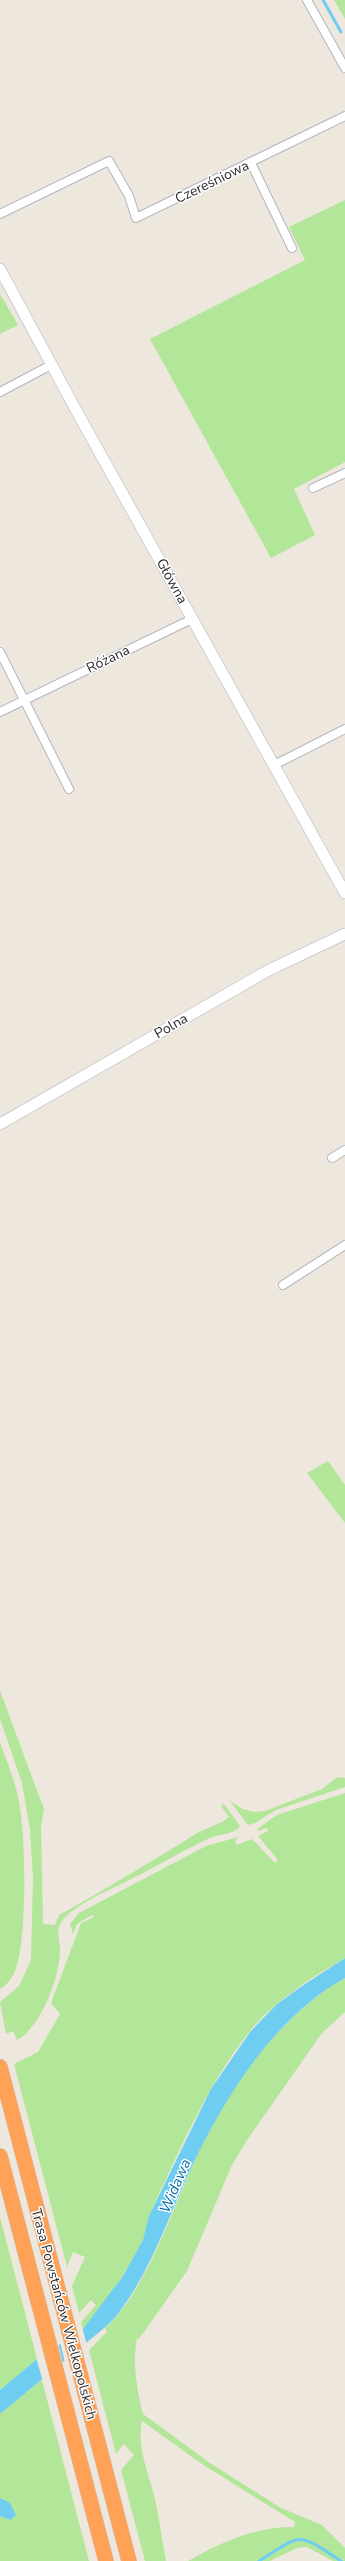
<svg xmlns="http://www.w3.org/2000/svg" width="345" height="2561" viewBox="0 0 345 2561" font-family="'Nunito Sans',sans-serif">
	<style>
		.green { fill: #b2e699 }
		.water { fill: #6fcdf2 }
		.pier { fill: #eee7de }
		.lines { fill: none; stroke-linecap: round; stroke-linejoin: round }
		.stream { stroke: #6fcdf2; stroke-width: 3 }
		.street-casing { stroke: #b2b4c0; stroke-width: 10 }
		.secondary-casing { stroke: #b2b4c0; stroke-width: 12 }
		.highway-casing { stroke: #c8c8c8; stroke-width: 16 }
		.street { stroke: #fff; stroke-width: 8 }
		.secondary { stroke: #fff; stroke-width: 11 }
		.highway { stroke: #ffa258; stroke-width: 15 }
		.labels { text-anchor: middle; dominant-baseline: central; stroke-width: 3; stroke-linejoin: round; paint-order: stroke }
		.street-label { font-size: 14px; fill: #2c2c2c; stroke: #fff }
		.water-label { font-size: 15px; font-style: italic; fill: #0a6ca2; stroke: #fff }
	</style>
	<rect width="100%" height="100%" fill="#eee7de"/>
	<g class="green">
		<path d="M334,0H345V19Z"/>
		<path d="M345,200V462L294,489L315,535L271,558L150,339L305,260L289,227Z"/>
		<path d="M0,294L18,325L0,334Z"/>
		<path d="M328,1461L345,1485V1523L307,1473Z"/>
		<path d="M0,1691L44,1809L41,1826L43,1924L55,1925L59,1915C105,1890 150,1862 194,1835C205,1828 220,1825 229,1817L221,1806L224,1804L240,1826C234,1835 219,1834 210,1838C182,1851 156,1867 129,1880C110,1890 75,1904 62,1921C55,1929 60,1940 60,1950C60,1976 41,2028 17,2040L13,2031L6,2034L0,2002L19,1986L31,1960L33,1877L30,1830L22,1783L0,1719Z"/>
		<path d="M0,1742C6,1760 14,1778 18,1797C26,1832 28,1938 15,1971C12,1978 7,1985 0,1989Z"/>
		<path d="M337,1777L345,1778V1787L276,1810L255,1823L248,1825L230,1801L243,1809L254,1812L265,1811L322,1789Z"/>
		<path d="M345,1793V1958C311,1978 274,2001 249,2032C208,2084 181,2147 153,2207C148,2218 147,2231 142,2242C126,2273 106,2303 83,2329L81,2322L96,2305L91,2300L79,2313L72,2286L85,2257L73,2252L67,2267L14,2064L38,2052L60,2014L51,2003L81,1923L94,1917L92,1915L77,1924L73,1934L70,1924L79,1913L206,1846L238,1837L235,1842L237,1845L252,1839L275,1863L278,1860L258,1836L268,1831L267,1828L259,1831L257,1829L277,1815Z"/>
		<path d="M345,1978V2012L322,2033L247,2140L232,2165L187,2271L139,2339L137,2338C132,2362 137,2391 143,2414L210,2463L281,2508L322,2525L345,2548V2561H333L307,2547L297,2548L270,2561H188C221,2542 255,2527 294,2527L295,2522L202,2464L142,2421C137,2444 146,2466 152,2488C159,2511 161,2537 166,2561H145L121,2470L134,2455L124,2444L116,2454L89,2350L107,2332L105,2328C144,2293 170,2217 191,2169C221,2099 277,2016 345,1978Z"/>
		<path d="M0,2217L37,2359L0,2390Z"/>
		<path d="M42,2380L89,2561H0V2516L10,2520V2503L0,2498V2414Z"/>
	</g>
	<g class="water">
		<path d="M345,1958V1978C276,2016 225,2096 192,2166C170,2213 154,2263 123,2307C112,2324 95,2335 80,2348C53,2370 27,2392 0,2414V2390L37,2359L83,2329L123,2276L143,2240L149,2216L211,2089L250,2032L276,2005L299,1988Z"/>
		<path d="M0,2498L10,2503L16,2515L10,2520L0,2516Z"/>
	</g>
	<g class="pier">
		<path d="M82,2327L87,2345L65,2363L60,2342Z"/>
		<path d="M58,2343L63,2364L43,2382L36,2357Z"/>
	</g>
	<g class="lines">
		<g class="stream">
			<path d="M323,0L341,32"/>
			<path d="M259,2561C303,2533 297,2532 341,2561"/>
		</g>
		<g class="street-casing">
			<g id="street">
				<path d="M307,0L345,68"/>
				<path d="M251,163L292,248"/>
				<path d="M0,214L109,161L129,196L136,218L345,116"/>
				<path d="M0,392L51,365"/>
				<path d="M313,488L345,473"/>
				<path d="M0,652L69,789"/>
				<path d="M0,712L192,619"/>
				<path d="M274,765L345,729"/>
				<path d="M332,1158L345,1150"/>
				<path d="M283,1285L345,1245"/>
			</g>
		</g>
		<g class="secondary-casing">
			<g id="secondary">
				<path d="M0,269L77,412L345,893"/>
				<path d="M0,1124L267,971L345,934"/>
			</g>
		</g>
		<g class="highway-casing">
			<g id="highway">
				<path d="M0,2067L129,2561"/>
				<path d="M0,2156L106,2561"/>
			</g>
		</g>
		<use href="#street" class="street"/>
		<use href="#secondary" class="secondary"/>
		<use href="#highway" class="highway"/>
	</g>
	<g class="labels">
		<g class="street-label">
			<text transform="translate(212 182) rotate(-26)">Czereśniowa</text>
			<text transform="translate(172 581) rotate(61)">Główna</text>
			<text transform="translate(108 659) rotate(-26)">Różana</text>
			<text transform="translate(171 1026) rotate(-30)">Polna</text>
			<text transform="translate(64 2314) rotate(75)">Trasa Powstańców Wielkopolskich</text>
		</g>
		<g class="water-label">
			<text transform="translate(175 2186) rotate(-67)">Widawa</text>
		</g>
	</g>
</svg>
